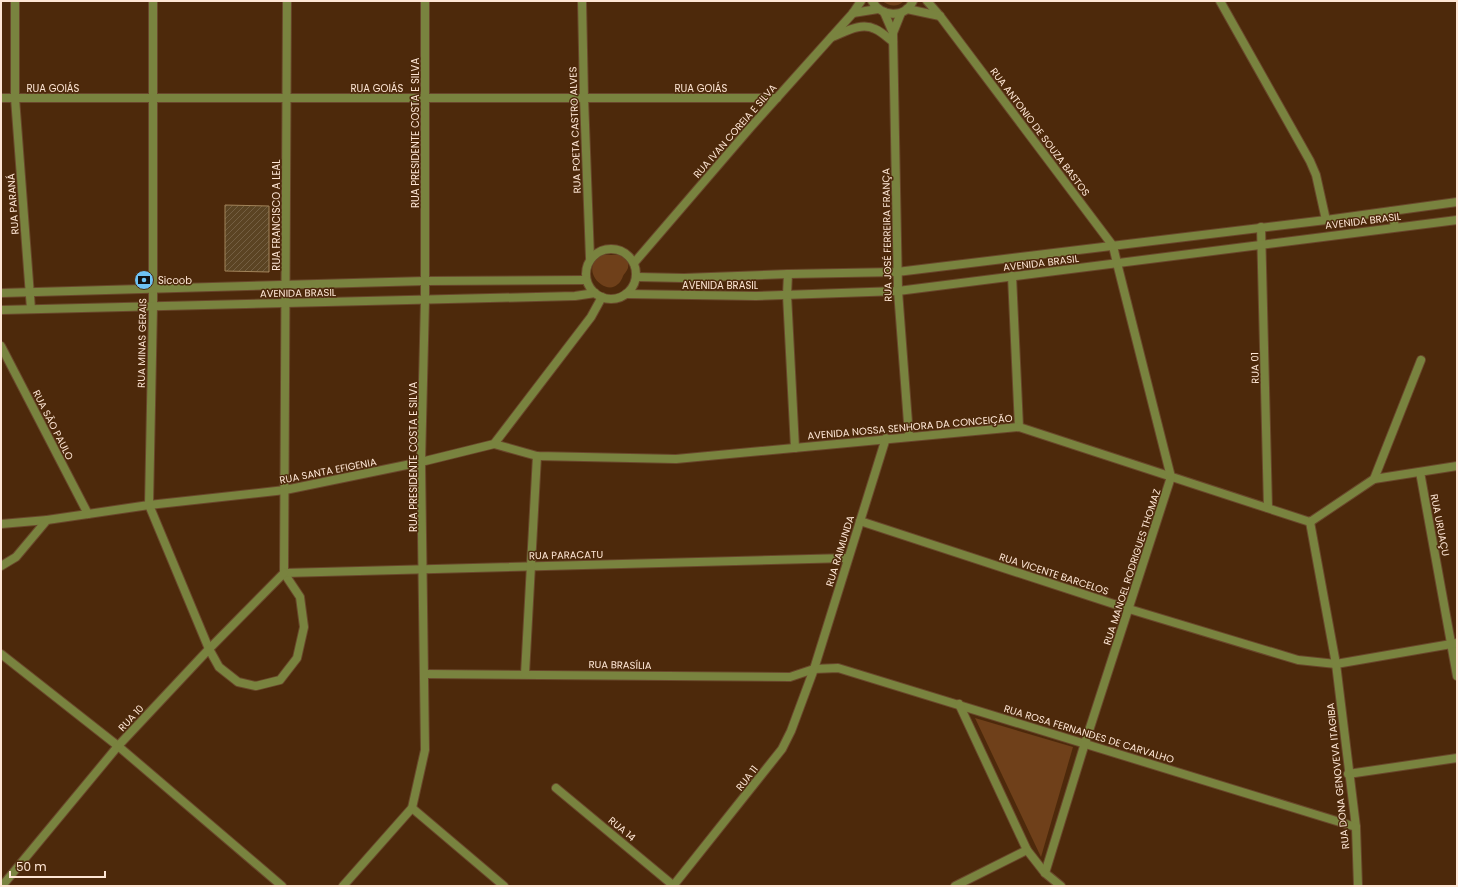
<svg xmlns="http://www.w3.org/2000/svg" width="1458" height="887" viewBox="0 0 1458 887" font-family="Poppins,sans-serif">
	<style>
		.park { fill: #6f401a }
		.building { fill: url(#building-hatch); stroke: #a2845a }
		.lines { fill: none; stroke-linecap: round; stroke-linejoin: round }
		.minor-casing { stroke: #69472b; stroke-width: 10 }
		.tertiary-casing { stroke: #69472b; stroke-width: 10 }
		.minor { stroke: #79833f; stroke-width: 8 }
		.tertiary { stroke: #79833f; stroke-width: 8 }
		.labels { text-anchor: middle; dominant-baseline: central; stroke-width: 3; stroke-linejoin: round; paint-order: stroke }
		.street-label { font-size: 10px; fill: #fee6d5; stroke: #4d290b }
		.poi-label { font-size: 10px; fill: #fee6d5; stroke: #4d290b; text-anchor: start }
	</style>
	<defs>
		<pattern id="building-hatch" width="6" height="6" patternUnits="userSpaceOnUse"><rect width="6" height="6" fill="#5b4423"/><path d="M-1 1l2-2M0 6l6-6M5 7l2-2" fill="none" stroke="#745f42"/></pattern>
	</defs>
	<rect width="100%" height="100%" fill="#4d290b"/>
	<g class="park">
		<path d="M882,1H904C897,8 889,6 882,1Z"/>
		<path d="M601,255H623C628,257 629,263 628,268C627,271 624,274 623,276C622,279 620,283 618,284C606,297 578,270 601,255Z"/>
		<path d="M975,718L1073,747L1041,857Z"/>
	</g>
	<path class="building" d="M225,205L269,206V272L225,271Z"/>
	<g class="lines">
		<g class="minor-casing">
			<g id="minor">
				<path d="M15,1V98L31,309"/>
				<path d="M153,1V306L149,505L209,649L219,667L238,682L256,686L280,680L297,658L304,627L300,597L284,573"/>
				<path d="M582,1L584,98L590,258"/>
				<path d="M1220,1L1310,161L1316,175L1326,220"/>
				<path d="M1,98H777"/>
				<path d="M1261,227L1268,508"/>
				<path d="M788,274L787,295L795,448"/>
				<path d="M1012,276L1019,427"/>
				<path d="M898,291L909,436"/>
				<path d="M1,346L88,514"/>
				<path d="M494,444L537,456L676,459L1019,427L1310,522L1374,479L1457,466"/>
				<path d="M1420,472L1457,676"/>
				<path d="M1374,479L1421,360"/>
				<path d="M860,521L1129,609L1298,660L1336,664L1457,643"/>
				<path d="M1310,522L1336,664L1356,827L1358,886"/>
				<path d="M1,524L47,520"/>
				<path d="M1,566L16,557L47,520L149,505L285,490L421,462L494,444L591,317L602,297"/>
				<path d="M284,573L287,1"/>
				<path d="M284,573L848,558"/>
				<path d="M1,654L118,746L282,886"/>
				<path d="M424,674L790,677L814,669L838,668L1356,827"/>
				<path d="M525,674L537,456"/>
				<path d="M959,704L1027,850L1045,873L1061,886"/>
				<path d="M1348,774L1457,758"/>
				<path d="M556,788L674,886"/>
				<path d="M412,808L504,886"/>
				<path d="M1045,873L1085,743L1171,477L1117,263"/>
				<path d="M2,886L118,746L209,649L284,573"/>
				<path d="M343,886L412,808L425,750L421,462L425,300V1"/>
				<path d="M673,886L782,749L791,731L814,669L886,438"/>
				<path d="M955,886L1027,850"/>
			</g>
		</g>
		<g class="tertiary-casing">
			<g id="tertiary">
				<path d="M872,1C881,17 905,19 913,1"/>
				<path d="M927,1L940,16L1113,246L1117,263"/>
				<path d="M907,9L940,16"/>
				<path d="M884,12L893,33"/>
				<path d="M853,13L878,9"/>
				<path d="M832,37C845,32 861,22 875,29C882,32 888,38 893,42"/>
				<path d="M1392,211L1395,227"/>
				<circle cx="611" cy="274" r="25"/>
				<path d="M634,263L750,128L853,13L861,1"/>
				<path d="M637,277L684,278L788,274L897,272L1326,220L1457,202"/>
				<path d="M898,291L893,33L901,13"/>
				<path d="M1,293L425,281L586,280"/>
				<path d="M626,294L756,296L898,291L1457,220"/>
				<path d="M1,310L575,296L595,293"/>
			</g>
		</g>
		<use href="#minor" class="minor"/>
		<use href="#tertiary" class="tertiary"/>
	</g>
	<defs>
		<g id="bank-disc" transform="scale(1)"><circle r="9.5" fill="#6ec2f3" stroke="#4d290b"/><path d="M-6-4H6V4H-6ZM0-2.3a2.3 2.3 0 1 0 0 4.6a2.3 2.3 0 1 0 0-4.6Z" fill="#111"/></g>
	</defs>
	<g fill-rule="evenodd">
		<use href="#bank-disc" x="144" y="280"/>
	</g>
	<g class="labels">
		<g class="street-label">
			<text x="53" y="88">RUA GOIÁS</text>
			<text x="377" y="88">RUA GOIÁS</text>
			<text x="701" y="88">RUA GOIÁS</text>
			<text transform="translate(575 130) rotate(-92)">RUA POETA CASTRO ALVES</text>
			<text transform="translate(735 131) rotate(-49)">RUA IVAN COREIA E SILVA</text>
			<text transform="translate(1040 132) rotate(53)">RUA ANTONIO DE SOUZA BASTOS</text>
			<text transform="translate(415 133) rotate(-90)">RUA PRESIDENTE COSTA E SILVA</text>
			<text transform="translate(13 204) rotate(-94)">RUA PARANÁ</text>
			<text transform="translate(276 215) rotate(-90)">RUA FRANCISCO A LEAL</text>
			<text transform="translate(1363 221) rotate(-7)">AVENIDA BRASIL</text>
			<text transform="translate(887 235) rotate(-91)">RUA JOSÉ FERREIRA FRANÇA</text>
			<text transform="translate(1041 263) rotate(-7)">AVENIDA BRASIL</text>
			<text x="720" y="285">AVENIDA BRASIL</text>
			<text transform="translate(298 293) rotate(-1)">AVENIDA BRASIL</text>
			<text transform="translate(142 343) rotate(-89)">RUA MINAS GERAIS</text>
			<text transform="translate(1255 368) rotate(-91)">RUA 01</text>
			<text transform="translate(53 425) rotate(63)">RUA SÃO PAULO</text>
			<text transform="translate(910 427) rotate(-5)">AVENIDA NOSSA SENHORA DA CONCEIÇÃO</text>
			<text transform="translate(413 457) rotate(-90)">RUA PRESIDENTE COSTA E SILVA</text>
			<text transform="translate(328 471) rotate(-11)">RUA SANTA EFIGENIA</text>
			<text transform="translate(1440 525) rotate(79)">RUA URUAÇU</text>
			<text transform="translate(840 551) rotate(-73)">RUA RAIMUNDA</text>
			<text transform="translate(566 555) rotate(-1)">RUA PARACATU</text>
			<text transform="translate(1132 567) rotate(-72)">RUA MANOEL RODRIGUES THOMAZ</text>
			<text transform="translate(1054 574) rotate(18)">RUA VICENTE BARCELOS</text>
			<text transform="translate(620 665) rotate(1)">RUA BRASÍLIA</text>
			<text transform="translate(131 718) rotate(-47)">RUA 10</text>
			<text transform="translate(1089 734) rotate(17)">RUA ROSA FERNANDES DE CARVALHO</text>
			<text transform="translate(1338 776) rotate(-96)">RUA DONA GENOVEVA ITAGIBA</text>
			<text transform="translate(747 778) rotate(-52)">RUA 11</text>
			<text transform="translate(622 829) rotate(40)">RUA 14</text>
		</g>
		<g class="poi-label">
			<text x="158" y="280">Sicoob</text>
		</g>
	</g>
	<rect width="1458" height="887" fill="none" stroke="#fee6d5" stroke-width="4"/>
	<path d="M10 871v6h95v-6" fill="none" stroke="#fee6d5" stroke-width="2"/>
	<text x="16" y="871" font-size="12" fill="#fee6d5" stroke="#4d290b" stroke-width="3" paint-order="stroke">50 m</text>
</svg>
